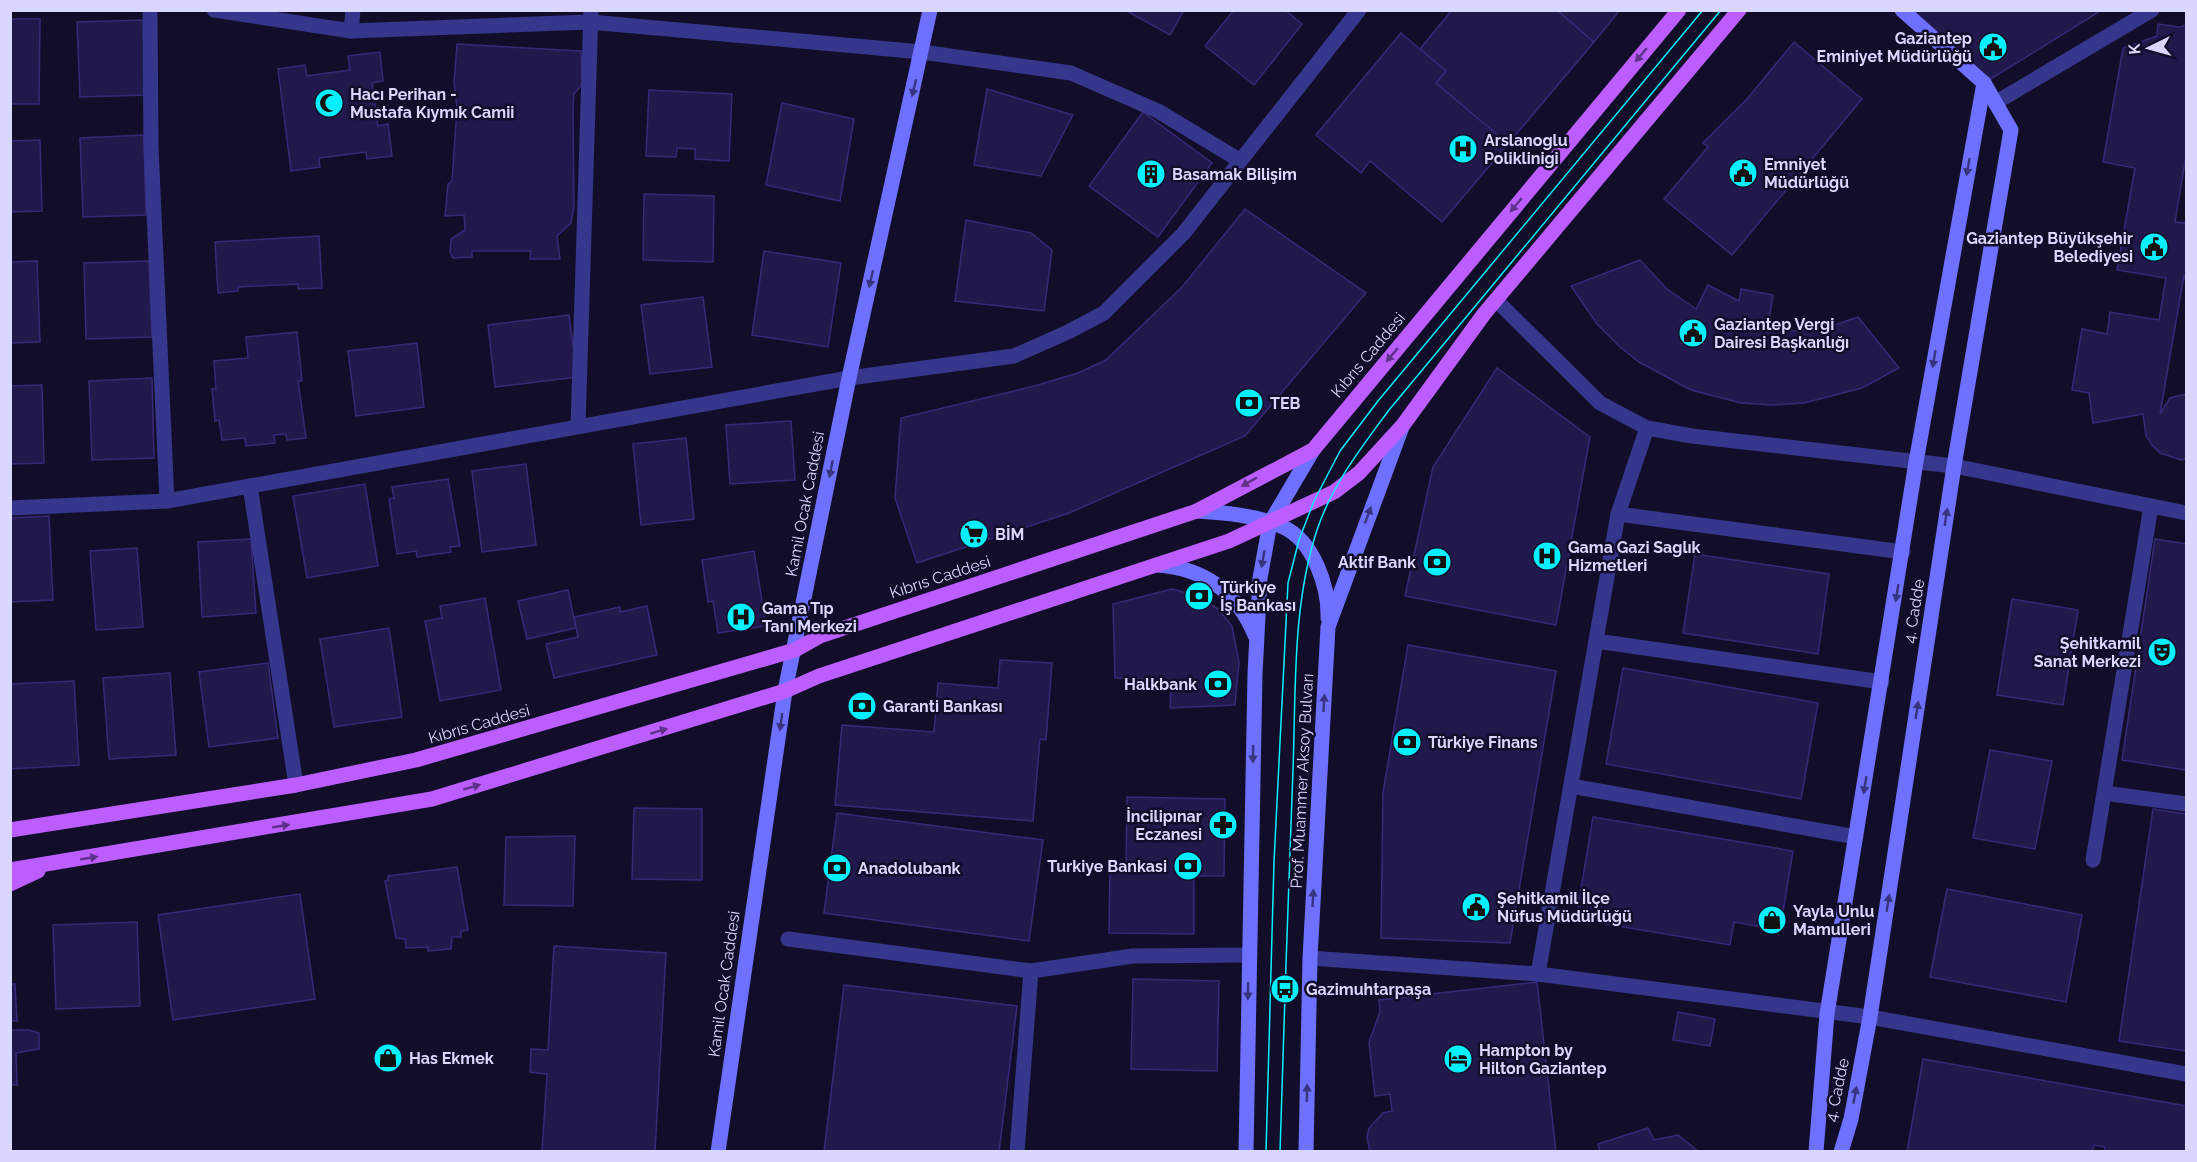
<svg xmlns="http://www.w3.org/2000/svg" width="2197" height="1162" viewBox="0 0 2197 1162" font-family="Raleway,sans-serif">
	<style>
		.building { fill: #21194c; stroke: #362979; stroke-width: 1.5 }
		.lines { fill: none; stroke-linecap: round; stroke-linejoin: round }
		.street { stroke: #36368c; stroke-width: 15 }
		.secondary { stroke: #6e70ff; stroke-width: 15 }
		.primary { stroke: #bc5eff; stroke-width: 15 }
		.tram { stroke: #03f0ff; stroke-width: 1.5 }
		.oneway { fill: #5e3289 }
		.oneway2 { fill: #37357f }
		.labels { text-anchor: middle; dominant-baseline: central; stroke-width: 5; stroke-linejoin: round; paint-order: stroke }
		.poi-label { font-size: 16px; font-weight: bold; fill: #dad7ff; stroke: #120e29; text-anchor: start }
		.street-label { font-size: 16px; fill: #dad7ff; stroke: #120e29 }
	</style>
	<rect width="100%" height="100%" fill="#120e29"/>
	<g class="building">
		<path d="M1125,10H1184L1170,35Z"/>
		<path d="M1234,10H1285L1302,24L1254,85L1205,46Z"/>
		<path d="M1452,10H1557L1594,42L1508,144L1436,83L1446,71L1420,49Z"/>
		<path d="M1557,10H1620L1594,42Z"/>
		<path d="M1902,10H2102L1984,83Z"/>
		<path d="M10,19H40L39,104H10Z"/>
		<path d="M143,20L146,95L80,97L77,22Z"/>
		<path d="M2158,24L2180,27L2186,25V156L2175,222L2186,223V282L2184,275L2160,414L2170,398L2186,394V459L2181,460L2160,453L2152,445L2146,436L2143,414L2093,423L2089,393L2072,390L2082,329L2107,334L2110,312L2159,320L2166,278L2117,270L2135,168L2103,162L2123,48L2157,36Z"/>
		<path d="M1401,33L1446,71L1436,83L1508,144L1442,222L1370,161L1361,173L1316,135Z"/>
		<path d="M1794,42L1862,99L1732,255L1664,199L1708,147L1703,143L1747,99Z"/>
		<path d="M457,44L581,51L582,84L574,94L573,109L574,206L571,223L557,236L560,259H530L531,251H472V257L453,258L450,252L451,239L465,230L464,215L445,216L448,184L452,181L457,108L454,82Z"/>
		<path d="M380,52L383,81L372,83L378,126L388,124L392,156L367,159L366,152L319,158L320,167L291,171L278,69L305,65L307,76L350,70L348,56Z"/>
		<path d="M987,89L1073,115L1041,176L974,165Z"/>
		<path d="M649,90L732,94L729,161L695,159V149L677,148L676,157L646,156Z"/>
		<path d="M782,103L854,119L840,201L766,185Z"/>
		<path d="M1143,112L1212,163L1158,237L1089,186Z"/>
		<path d="M144,135L146,215L83,217L80,138Z"/>
		<path d="M40,140L42,211L10,212V141Z"/>
		<path d="M644,194L714,196L713,262L643,260Z"/>
		<path d="M1245,209L1366,293L1245,436L1069,513L917,563L895,498L901,418L1031,387L1078,373L1106,360L1182,287Z"/>
		<path d="M966,220L1031,233L1052,250L1044,311L955,301Z"/>
		<path d="M319,236L322,288L298,289V284L238,287V291L218,293L215,242Z"/>
		<path d="M764,251L841,263L828,347L752,335Z"/>
		<path d="M1640,260L1667,289L1696,309L1708,285L1739,301L1741,289L1773,295L1767,332L1820,330L1858,317L1899,368L1862,388L1804,403L1773,405L1741,403L1691,390L1639,362L1619,346L1597,324L1571,286Z"/>
		<path d="M37,261L40,342L10,343V262Z"/>
		<path d="M149,261L152,337L86,339L84,263Z"/>
		<path d="M703,297L712,367L650,374L641,305Z"/>
		<path d="M569,315L577,377L495,387L488,325Z"/>
		<path d="M297,332L302,381H298L306,438L287,440L286,434L274,435L275,443L246,446L245,438L222,440L219,420L215,421L212,389H216L214,361L248,358L246,337Z"/>
		<path d="M417,343L424,407L356,416L348,351Z"/>
		<path d="M1497,368L1590,437L1556,625L1405,596L1433,467Z"/>
		<path d="M152,378L154,458L92,460L89,381Z"/>
		<path d="M42,385L44,463L10,464V386Z"/>
		<path d="M791,421L795,480L730,484L726,425Z"/>
		<path d="M686,438L694,519L641,525L633,444Z"/>
		<path d="M526,464L536,545L482,552L472,471Z"/>
		<path d="M448,479L460,546L450,547L451,552L417,557L416,551L397,554L389,499L394,498L392,487Z"/>
		<path d="M365,484L378,566L307,578L293,496Z"/>
		<path d="M49,516L53,600L10,602V518Z"/>
		<path d="M251,539L256,613L202,617L198,542Z"/>
		<path d="M2155,539L2186,544V770L2122,760Z"/>
		<path d="M137,548L143,627L96,630L90,551Z"/>
		<path d="M754,551L766,626L718,633L713,601L708,602L702,560Z"/>
		<path d="M1695,554L1829,574L1818,654L1683,633Z"/>
		<path d="M1172,589L1198,596L1218,609L1232,626L1239,662L1235,705L1170,708L1171,686L1152,687V679L1115,678L1113,604Z"/>
		<path d="M568,590L576,628L527,639L518,601Z"/>
		<path d="M485,598L501,690L440,701L425,621L442,618L440,606Z"/>
		<path d="M2012,599L2078,610L2063,705L1997,695Z"/>
		<path d="M647,606L657,655L554,678L546,644L578,637L574,617L620,607V612Z"/>
		<path d="M389,628L402,717L334,727L320,639Z"/>
		<path d="M1408,645L1556,671L1510,943L1381,938L1383,792Z"/>
		<path d="M1000,660L1052,663L1046,740L1040,739L1033,821L835,805L842,725L934,732L938,683L998,688Z"/>
		<path d="M268,663L278,738L209,747L199,672Z"/>
		<path d="M1623,668L1818,703L1801,799L1606,764Z"/>
		<path d="M170,673L176,755L109,759L103,678Z"/>
		<path d="M74,681L79,765L10,769V684Z"/>
		<path d="M1990,750L2052,761L2035,849L1973,838Z"/>
		<path d="M1127,797L1225,799L1224,876H1194V934L1109,933L1110,866H1126Z"/>
		<path d="M634,808L702,809V880L632,879Z"/>
		<path d="M2153,809L2186,814V1051L2119,1041Z"/>
		<path d="M837,813L1043,840L1029,941L824,913Z"/>
		<path d="M1593,817L1793,851L1780,930L1734,922L1730,945L1576,919Z"/>
		<path d="M575,836L573,906L504,905L506,837Z"/>
		<path d="M457,867L468,930L461,931V937H452L451,949L428,951V947L406,948L405,939L396,938L385,881L388,880V876Z"/>
		<path d="M1947,889L2082,915L2066,1002L1930,977Z"/>
		<path d="M300,894L315,999L173,1020L158,915Z"/>
		<path d="M137,922L140,1006L56,1009L53,925Z"/>
		<path d="M554,946L666,953L655,1152H542L547,1074L530,1072L531,1049L548,1050Z"/>
		<path d="M1133,979L1219,981L1217,1071L1131,1069Z"/>
		<path d="M1537,982L1556,1152H1370L1367,1137L1369,1128L1383,1113L1392,1111L1390,1094L1375,1096L1369,1042L1380,1012L1379,1000Z"/>
		<path d="M10,984H15L17,1021H10Z"/>
		<path d="M844,985L1017,1006L999,1152H824Z"/>
		<path d="M1678,1012L1715,1019L1710,1046L1673,1040Z"/>
		<path d="M10,1030H29L39,1033V1049L16,1053L17,1085H10Z"/>
		<path d="M1923,1059L2186,1106V1152H2104L2105,1147L2094,1145L2092,1152H1907Z"/>
		<path d="M1648,1128L1654,1140L1678,1135L1699,1152H1600L1598,1144Z"/>
	</g>
	<g class="lines">
		<g class="street">
			<path d="M150,10L151,147L167,501"/>
			<path d="M214,10L351,31L590,22L922,52L1071,73L1158,111L1239,160"/>
			<path d="M351,31L353,10"/>
			<path d="M1995,103L2152,10"/>
			<path d="M1496,300L1600,403L1647,428L1692,436L1954,466L2186,513"/>
			<path d="M578,426L591,10"/>
			<path d="M250,486L296,785"/>
			<path d="M10,508L167,501L849,378L1014,356L1068,332L1104,313L1183,234L1359,10"/>
			<path d="M1618,514L1903,552"/>
			<path d="M1596,641L1882,682"/>
			<path d="M1571,786L1856,837"/>
			<path d="M2104,793L2186,804"/>
			<path d="M2093,860L2151,506"/>
			<path d="M788,939L1031,971L1133,956L1249,955"/>
			<path d="M1310,958L1538,974L1870,1017L2186,1074"/>
			<path d="M1538,974L1618,514L1647,428"/>
			<path d="M1017,1152L1031,971"/>
		</g>
		<g class="secondary">
			<path d="M1197,511C1226,513 1256,515 1283,527C1314,541 1329,588 1328,618"/>
			<path d="M1157,565C1204,568 1237,592 1255,635"/>
			<path d="M718,1152L785,691L849,378L930,10"/>
			<path d="M1246,1152L1255,674L1260,578L1270,523L1313,450"/>
			<path d="M1306,1152L1310,958L1328,627L1402,427"/>
			<path d="M1816,1152L1827,1014L1916,462L1984,83L1902,10"/>
			<path d="M1841,1152L1851,1119L1870,1017L1954,466L2011,130L1984,83"/>
		</g>
		<g class="primary">
			<path d="M10,830L296,785L416,760L795,650L820,636L1197,511L1313,450L1679,10"/>
			<path d="M10,870L432,799L785,691L819,676L1229,541L1334,492L1359,473L1403,425L1484,314L1739,10"/>
			<path d="M10,884L38,871"/>
		</g>
		<g class="tram">
			<path d="M1266,1152L1274,862L1288,583L1299,540L1314,501L1340,451L1378,401L1703,10"/>
			<path d="M1280,1152C1284,1024 1288,897 1293,769C1296,691 1292,606 1317,530C1332,485 1361,448 1389,410L1721,10"/>
		</g>
	</g>
	<defs><path id="oneway-solid" d="M-6-.8H1V-3.2L6.5 0L1 3.2V.8H-6Z" transform="scale(1.5)"/></defs>
	<g class="oneway">
		<use href="#oneway-solid" transform="translate(1641 55) rotate(130)"/>
		<use href="#oneway-solid" transform="translate(1516 205) rotate(130)"/>
		<use href="#oneway-solid" transform="translate(1392 355) rotate(130)"/>
		<use href="#oneway-solid" transform="translate(1249 482) rotate(151)"/>
		<use href="#oneway-solid" transform="translate(659 731) rotate(-17)"/>
		<use href="#oneway-solid" transform="translate(472 787) rotate(-16)"/>
		<use href="#oneway-solid" transform="translate(281 826) rotate(-9)"/>
		<use href="#oneway-solid" transform="translate(89 858) rotate(-9)"/>
	</g>
	<g class="oneway2">
		<use href="#oneway-solid" transform="translate(914 88) rotate(103)"/>
		<use href="#oneway-solid" transform="translate(1968 167) rotate(100)"/>
		<use href="#oneway-solid" transform="translate(871 279) rotate(103)"/>
		<use href="#oneway-solid" transform="translate(1934 359) rotate(100)"/>
		<use href="#oneway-solid" transform="translate(831 469) rotate(101)"/>
		<use href="#oneway-solid" transform="translate(1368 515) rotate(-70)"/>
		<use href="#oneway-solid" transform="translate(1946 517) rotate(-81)"/>
		<use href="#oneway-solid" transform="translate(1263 559) rotate(100)"/>
		<use href="#oneway-solid" transform="translate(1897 593) rotate(99)"/>
		<use href="#oneway-solid" transform="translate(1324 703) rotate(-87)"/>
		<use href="#oneway-solid" transform="translate(1917 710) rotate(-81)"/>
		<use href="#oneway-solid" transform="translate(781 722) rotate(98)"/>
		<use href="#oneway-solid" transform="translate(1253 754) rotate(91)"/>
		<use href="#oneway-solid" transform="translate(1865 785) rotate(99)"/>
		<use href="#oneway-solid" transform="translate(1313 898) rotate(-87)"/>
		<use href="#oneway-solid" transform="translate(1888 903) rotate(-81)"/>
		<use href="#oneway-solid" transform="translate(1248 991) rotate(91)"/>
		<use href="#oneway-solid" transform="translate(1307 1093) rotate(-89)"/>
		<use href="#oneway-solid" transform="translate(1855 1095) rotate(-79)"/>
	</g>
	<defs>
		<g id="civic-disc" transform="scale(1.5)"><circle r="9.5" fill="#03f0ff" stroke="#120e29"/><path d="M-.6-6.5H3V-4.5H.6V-3L4-1V1h2V6H-6V1h2V-1L-.6-3ZM-1.2 2.5V6h2.4V2.5Z" fill="#111"/></g>
		<g id="mosque-disc" transform="scale(1.5)"><circle r="9.5" fill="#03f0ff" stroke="#120e29"/><path d="M3.5-4.9A6 6 0 1 0 3.5 4.9A5 5 0 1 1 3.5-4.9Z" fill="#111"/></g>
		<g id="hospital-disc" transform="scale(1.5)"><circle r="9.5" fill="#03f0ff" stroke="#120e29"/><path d="M-5-5h3v3.5h4V-5h3V5h-3V1.5h-4V5h-3Z" fill="#111"/></g>
		<g id="building-disc" transform="scale(1.5)"><circle r="9.5" fill="#03f0ff" stroke="#120e29"/><path d="M-4-6H4V6H1V3H-1V6H-4ZM-2.5-4.3h1.7v1.8h-1.7ZM.8-4.3h1.7v1.8H.8ZM-2.5-1h1.7V.8h-1.7ZM.8-1h1.7V.8H.8Z" fill="#111"/></g>
		<g id="bank-disc" transform="scale(1.5)"><circle r="9.5" fill="#03f0ff" stroke="#120e29"/><path d="M-6-4H6V4H-6ZM0-2.3a2.3 2.3 0 1 0 0 4.6a2.3 2.3 0 1 0 0-4.6Z" fill="#111"/></g>
		<g id="supermarket-disc" transform="scale(1.5)"><circle r="9.5" fill="#03f0ff" stroke="#120e29"/><path d="M-6-5.5h2.5l.6 2H6L4.5 2H-2.5L-4.4-4H-6ZM-1.5 3.2a1.3 1.3 0 1 0 .1 0ZM3 3.2a1.3 1.3 0 1 0 .1 0Z" fill="#111"/></g>
		<g id="theatre-disc" transform="scale(1.5)"><circle r="9.5" fill="#03f0ff" stroke="#120e29"/><path d="M-5-5.5Q0-4 5-5.5V0Q5 5 0 6Q-5 5-5 0ZM-3.3-2.5H-1v1.5H-3.3ZM1-2.5H3.3v1.5H1ZM-2.8 1Q0 5.5 2.8 1Z" fill="#111"/></g>
		<g id="pharmacy-disc" transform="scale(1.5)"><circle r="9.5" fill="#03f0ff" stroke="#120e29"/><path d="M-2-6h4v4h4v4h-4v4h-4v-4h-4v-4h4Z" fill="#111"/></g>
		<g id="shop-disc" transform="scale(1.5)"><circle r="9.5" fill="#03f0ff" stroke="#120e29"/><path d="M-5-2.5h2.3a2.7 3.5 0 0 1 5.4 0H5L5.5 6h-11ZM-1.5-2.5h3a1.5 2.3 0 0 0-3 0Z" fill="#111"/></g>
		<g id="bus-disc" transform="scale(1.5)"><circle r="9.5" fill="#03f0ff" stroke="#120e29"/><path d="M-5-6H5V4H4V6H2V4H-2V6H-4V4H-5ZM-3.5-4V0h7V-4ZM-3.5 1.2v1.5H-2V1.2ZM2 1.2v1.5H3.5V1.2Z" fill="#111"/></g>
		<g id="hotel-disc" transform="scale(1.5)"><circle r="9.5" fill="#03f0ff" stroke="#120e29"/><path d="M-6-4.5h1.5V1H6V5H4.5V3h-9V5H-6ZM-4 0a1.8 1.8 0 1 1 3.6 0ZM.5 0V-2.5h3Q6-2.5 6 0Z" fill="#111"/></g>
	</defs>
	<g fill-rule="evenodd">
		<use href="#civic-disc" x="1993" y="47"/>
		<use href="#mosque-disc" x="329" y="103"/>
		<use href="#hospital-disc" x="1463" y="149"/>
		<use href="#civic-disc" x="1743" y="173"/>
		<use href="#building-disc" x="1151" y="174"/>
		<use href="#civic-disc" x="2154" y="247"/>
		<use href="#civic-disc" x="1693" y="333"/>
		<use href="#bank-disc" x="1249" y="403"/>
		<use href="#supermarket-disc" x="974" y="534"/>
		<use href="#hospital-disc" x="1547" y="556"/>
		<use href="#bank-disc" x="1437" y="562"/>
		<use href="#bank-disc" x="1199" y="596"/>
		<use href="#hospital-disc" x="741" y="617"/>
		<use href="#theatre-disc" x="2162" y="652"/>
		<use href="#bank-disc" x="1218" y="684"/>
		<use href="#bank-disc" x="862" y="706"/>
		<use href="#bank-disc" x="1407" y="742"/>
		<use href="#pharmacy-disc" x="1223" y="825"/>
		<use href="#bank-disc" x="1188" y="866"/>
		<use href="#bank-disc" x="837" y="868"/>
		<use href="#civic-disc" x="1476" y="907"/>
		<use href="#shop-disc" x="1772" y="920"/>
		<use href="#bus-disc" x="1285" y="989"/>
		<use href="#shop-disc" x="388" y="1058"/>
		<use href="#hotel-disc" x="1458" y="1059"/>
	</g>
	<g class="labels">
		<g class="poi-label">
			<text x="1972" y="38" text-anchor="end">Gaziantep<tspan x="1972" dy="18">Eminiyet Müdürlüğü</tspan></text>
			<text x="350" y="94">Hacı Perihan -<tspan x="350" dy="18">Mustafa Kıymık Camii</tspan></text>
			<text x="1484" y="140">Arslanoglu<tspan x="1484" dy="18">Poliklinigi</tspan></text>
			<text x="1764" y="164">Emniyet<tspan x="1764" dy="18">Müdürlüğü</tspan></text>
			<text x="1172" y="174">Basamak Bilişim</text>
			<text x="2133" y="238" text-anchor="end">Gaziantep Büyükşehir<tspan x="2133" dy="18">Belediyesi</tspan></text>
			<text x="1714" y="324">Gaziantep Vergi<tspan x="1714" dy="18">Dairesi Başkanlığı</tspan></text>
			<text x="1270" y="403">TEB</text>
			<text x="995" y="534">BİM</text>
			<text x="1568" y="547">Gama Gazi Saglık<tspan x="1568" dy="18">Hizmetleri</tspan></text>
			<text x="1416" y="562" text-anchor="end">Aktif Bank</text>
			<text x="1220" y="587">Türkiye<tspan x="1220" dy="18">İş Bankası</tspan></text>
			<text x="762" y="608">Gama Tıp<tspan x="762" dy="18">Tanı Merkezi</tspan></text>
			<text x="2141" y="643" text-anchor="end">Şehitkamil<tspan x="2141" dy="18">Sanat Merkezi</tspan></text>
			<text x="1197" y="684" text-anchor="end">Halkbank</text>
			<text x="883" y="706">Garanti Bankası</text>
			<text x="1428" y="742">Türkiye Finans</text>
			<text x="1202" y="816" text-anchor="end">İncilipınar<tspan x="1202" dy="18">Eczanesi</tspan></text>
			<text x="1167" y="866" text-anchor="end">Turkiye Bankasi</text>
			<text x="858" y="868">Anadolubank</text>
			<text x="1497" y="898">Şehitkamil İlçe<tspan x="1497" dy="18">Nüfus Müdürlüğü</tspan></text>
			<text x="1793" y="911">Yayla Unlu<tspan x="1793" dy="18">Mamulleri</tspan></text>
			<text x="1306" y="989">Gazimuhtarpaşa</text>
			<text x="1479" y="1050">Hampton by<tspan x="1479" dy="18">Hilton Gaziantep</tspan></text>
			<text x="409" y="1058">Has Ekmek</text>
		</g>
		<g class="street-label">
			<text transform="translate(1368 355) rotate(-50)">Kıbrıs Caddesi</text>
			<text transform="translate(805 504) rotate(-79)">Kamil Ocak Caddesi</text>
			<text transform="translate(940 577) rotate(-18)">Kıbrıs Caddesi</text>
			<text transform="translate(1914 611) rotate(-81)">4. Cadde</text>
			<text transform="translate(479 724) rotate(-16)">Kıbrıs Caddesi</text>
			<text transform="translate(1302 781) rotate(-87)">Prof. Muammer Aksoy Bulvarı</text>
			<text transform="translate(724 984) rotate(-82)">Kamil Ocak Caddesi</text>
			<text transform="translate(1837 1090) rotate(-78)">4. Cadde</text>
		</g>
	</g>
	<rect width="2197" height="1162" fill="none" stroke="#dad7ff" stroke-width="24"/>
	<g transform="translate(2149 48) rotate(265)" stroke="#120e29" stroke-width="4.5" paint-order="stroke">
	<path d="M0-4.5L10 22L0 15L-10 22Z" fill="#dad7ff"/>
	<text y="-9" font-size="16" font-weight="bold" text-anchor="middle" fill="#dad7ff">K</text>
	</g>
</svg>
